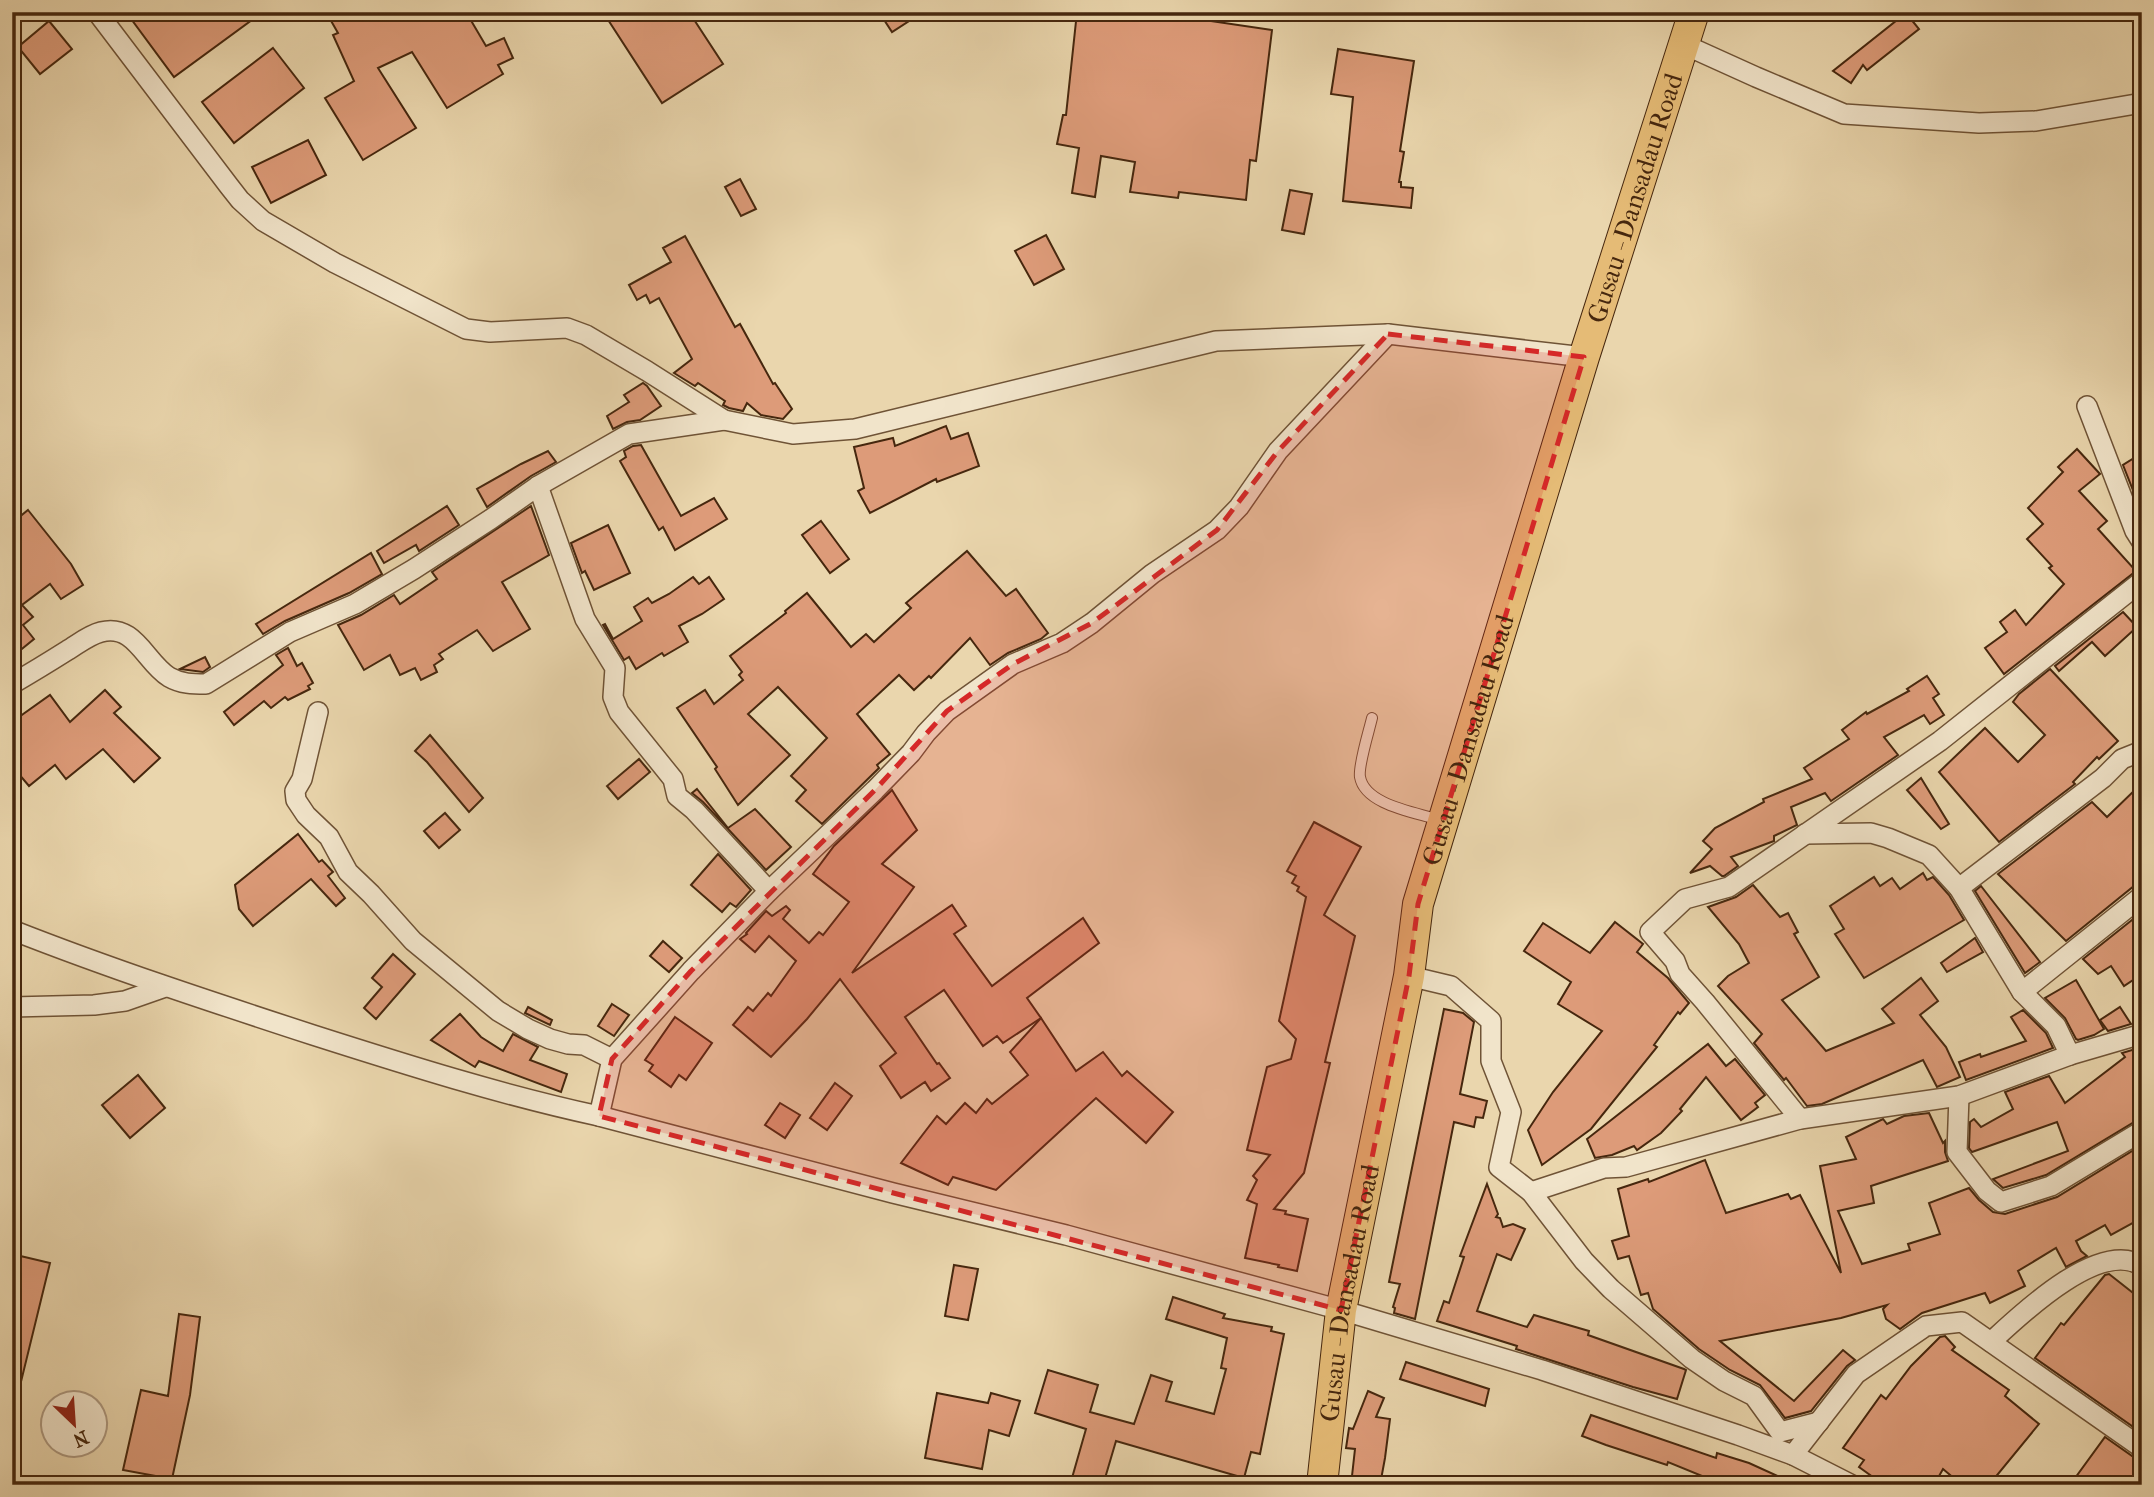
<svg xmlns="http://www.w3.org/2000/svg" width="2154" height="1497" viewBox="0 0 2154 1497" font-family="'IM FELL French Canon',serif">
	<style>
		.building { fill: #dd9b79; stroke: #46270e; stroke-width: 2 }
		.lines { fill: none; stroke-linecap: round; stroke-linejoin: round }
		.lane-casing { stroke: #6f5336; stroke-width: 12 }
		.street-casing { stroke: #6f5336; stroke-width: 22 }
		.primary-casing { stroke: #46270e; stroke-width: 32 }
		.lane { stroke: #f1e4ca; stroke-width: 10 }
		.street { stroke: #f1e4ca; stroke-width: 19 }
		.primary { stroke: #e5bb76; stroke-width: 30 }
		.marked { fill: #d62828; fill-opacity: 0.2; stroke: #d62828; stroke-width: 5; stroke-dasharray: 14 9; stroke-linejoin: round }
		.labels { text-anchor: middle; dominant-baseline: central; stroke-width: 5; stroke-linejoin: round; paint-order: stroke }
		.street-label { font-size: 26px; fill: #46270e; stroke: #f1e4ca }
	</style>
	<rect width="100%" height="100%" fill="#ead6ad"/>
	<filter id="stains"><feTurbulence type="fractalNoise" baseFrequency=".00286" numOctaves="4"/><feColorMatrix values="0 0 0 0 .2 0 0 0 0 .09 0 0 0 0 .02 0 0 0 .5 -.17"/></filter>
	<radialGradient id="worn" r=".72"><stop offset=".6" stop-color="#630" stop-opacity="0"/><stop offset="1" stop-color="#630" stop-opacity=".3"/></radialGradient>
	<g class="building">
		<path d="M126,12H263L174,77Z"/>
		<path d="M326,12H466L486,46L504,38L513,58L498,65L503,74L447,108L412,52L378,68L416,128L363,160L325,98L354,81L333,35L338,33Z"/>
		<path d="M603,12H689L723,64L662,103Z"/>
		<path d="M879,12H923L892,32Z"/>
		<path d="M1077,12H1150L1272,30L1256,161L1250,160L1246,200L1179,192L1178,198L1130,192L1135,162L1101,156L1095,197L1072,193L1079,148L1057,144L1063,115H1066Z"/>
		<path d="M1906,13L1919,29L1867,70L1863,65L1851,83L1833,71Z"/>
		<path d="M49,21L72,49L40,74L18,47Z"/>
		<path d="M273,48L304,88L234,143L202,102Z"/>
		<path d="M1338,49L1414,61L1400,151L1404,152L1399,182H1401V187L1413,188L1411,208L1343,201L1353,97L1331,94Z"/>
		<path d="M308,140L326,175L271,203L252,167Z"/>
		<path d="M740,179L756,209L741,216L725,187Z"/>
		<path d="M1290,190L1312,194L1304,234L1282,230Z"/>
		<path d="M1046,235L1064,269L1034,285L1015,251Z"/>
		<path d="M685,236L735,327L740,324L773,384L775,383L792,409L783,419L761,415L747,403L743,411L729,408L723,405L725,401L698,383L695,386L674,373L692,359L659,298L650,303L646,295L637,300L629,285L671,262L663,248Z"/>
		<path d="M643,383L647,386L661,406L640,420L627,422L613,429L607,416L629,402L624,395Z"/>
		<path d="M946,426L951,439L968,433L979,466L937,482L936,479L870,513L858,491L864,488L854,447L893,438L895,446Z"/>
		<path d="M641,445L681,516L714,498L727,519L675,550L663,527L659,530L620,461L626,457L624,451L633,446Z"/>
		<path d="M2077,449L2100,474L2079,491L2107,521L2098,529L2136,571L2004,674L1985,648L2007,632L2000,622L2015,610L2026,625L2064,584L2049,568L2052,566L2027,539L2043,524L2028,508L2063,472L2058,467Z"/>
		<path d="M548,451L556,462L531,476L487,507L477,489L521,464Z"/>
		<path d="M2142,453V513L2123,465Z"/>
		<path d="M447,506L459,525L419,551L416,545L384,563L377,551Z"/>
		<path d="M531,506L549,555L502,582L530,629L493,651L477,630L439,654L443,659L434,665L437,672L421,680L415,668L400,675L390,655L364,670L338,625L361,615L394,595L400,604L437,579L432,572Z"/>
		<path d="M28,510L71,564L83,585L61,599L50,584L22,605L33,617L23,625L34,639L12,657V523Z"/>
		<path d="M821,521L849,559L830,573L802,535Z"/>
		<path d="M608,525L630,573L594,590L585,571L582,573L571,543Z"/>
		<path d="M967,551L1006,596L1016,589L1048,633L1041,639L1008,653L990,665L970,638L931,678L929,676L914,690L899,675L857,714L890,754L877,765L879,768L822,824L796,801L806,790L791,776L827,738L778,687L748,714L790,755L738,805L715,769L717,767L677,708L705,690L714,704L743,680L739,675L742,672L730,656L786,613L785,611L807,593L851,647L866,634L874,642L911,608L906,603Z"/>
		<path d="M371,553L382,574L349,593L285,621L263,634L256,624Z"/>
		<path d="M693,577L699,584L709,577L724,599L702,614L679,626L688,642L664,656L662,653L636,669L629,657L624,660L603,625L605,624L613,639L642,621L634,607L648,598L652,603L669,594Z"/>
		<path d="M2123,612L2137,627L2105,656L2092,642L2059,671L2055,666Z"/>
		<path d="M288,648L297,666L302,663L313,683L308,686L310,689L288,700L285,697L271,708L264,701L234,725L224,712L283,665L276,655Z"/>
		<path d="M205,657L210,667L203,672L180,669Z"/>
		<path d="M2050,669L2118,741L2099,759L2097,757L2073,782L2075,784L1999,842L1939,772L1985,728L2018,762L2045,735L2013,702L2019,694Z"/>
		<path d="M1927,676L1939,694L1933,698L1944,715L1930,724L1924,715L1884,737L1898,755L1831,801L1825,793L1791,807L1797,825L1774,836V841L1731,857L1738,866L1724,876H1722L1710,866L1690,873L1712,849L1703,841L1715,828L1764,802L1763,799L1812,779L1804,768L1849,739L1842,730L1866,712L1867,714L1909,691L1907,689Z"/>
		<path d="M105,690L121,707L114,713L160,758L134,782L103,749L66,779L55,765L29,786L12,766V722L50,695L70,722Z"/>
		<path d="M430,735L483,798L469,812L427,762L415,751Z"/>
		<path d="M639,759L650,772L618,799L607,786Z"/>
		<path d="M1921,778L1949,824L1941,829L1907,790Z"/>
		<path d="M2142,783V884L2134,886L2066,941L1998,874L2092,802L2107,817Z"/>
		<path d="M697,789L728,828L755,809L791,847L766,870L703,802L692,793Z"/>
		<path d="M892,790L917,830L882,864L914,887L852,973L952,905L966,926L954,934L992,986L1083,918L1099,943L1027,998L1041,1018L1003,1043L997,1036L983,1046L944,990L905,1017L937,1064L939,1063L950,1078L931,1091L925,1082L901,1098L880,1066L896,1053L840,979L807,1019L771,1057L733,1025L748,1007L753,1011L768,993L771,996L796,961L769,936L755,952L740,939L747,934L746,933L766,911L772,916L786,906L790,910L783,919L809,943L819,932L823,935L849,902L813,874L834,846Z"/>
		<path d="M445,813L460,830L439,848L424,831Z"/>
		<path d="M1314,822L1361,847L1324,915L1355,936L1325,1062L1330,1063L1304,1173L1274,1209L1286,1211L1285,1214L1308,1219L1297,1271L1278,1267L1279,1265L1245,1258L1257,1204L1247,1200L1257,1180L1253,1176L1270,1155L1247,1150L1267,1067L1291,1059L1296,1039L1279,1021L1306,897L1297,891L1299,887L1292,883L1296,876L1287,871Z"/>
		<path d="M298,834L319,862L322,860L333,872L328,876L345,898L336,906L311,879L253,926L239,909L235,885Z"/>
		<path d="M718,854L751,890L736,907L730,903L722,912L691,885Z"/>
		<path d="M1923,873L1927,880L1933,877L1949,895L1964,920L1864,978L1835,934L1844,929L1830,906L1874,877L1880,886L1892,878L1900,889Z"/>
		<path d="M1753,885L1780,917L1788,913L1798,932L1794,934L1819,977L1782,1000L1826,1051L1894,1023L1882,1009L1921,978L1938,1001L1920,1015L1946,1047L1960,1077L1937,1087L1923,1060L1822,1104L1807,1106L1786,1078L1784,1080L1754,1043L1762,1034L1718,986L1728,976L1749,963L1739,944L1708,907L1736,897Z"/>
		<path d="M1981,886L2040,962L2025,973L1975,891Z"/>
		<path d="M2142,912V974L2124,986L2111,966L2098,974L2083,959Z"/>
		<path d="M1615,922L1643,944L1637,952L1668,978L1689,1003L1680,1014L1678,1012L1654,1045L1657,1047L1591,1129L1542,1165L1528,1130L1553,1092L1602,1031L1558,1004L1571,982L1524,951L1543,923L1590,953Z"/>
		<path d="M1975,938L1983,952L1947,972L1941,963Z"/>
		<path d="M663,941L682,958L669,972L650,956Z"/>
		<path d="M393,954L415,974L376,1019L364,1008L382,987L372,978Z"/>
		<path d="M2076,980L2104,1029L2094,1035L2078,1040L2076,1039L2065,1018L2045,998Z"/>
		<path d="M612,1004L629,1015L614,1036L598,1026Z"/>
		<path d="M528,1007L552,1020L550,1025L525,1013Z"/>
		<path d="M2120,1007L2131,1024L2108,1031L2100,1020Z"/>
		<path d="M1444,1009L1463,1013L1474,1022L1460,1094L1487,1101L1483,1118L1476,1117L1474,1127L1454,1122L1415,1319L1394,1313L1395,1308L1393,1307L1400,1284L1389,1282Z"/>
		<path d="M2023,1010L2046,1033L2053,1048L1966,1080L1959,1062L1980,1054L1981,1057L2026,1041L2011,1017Z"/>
		<path d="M460,1014L481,1037L503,1051L513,1034L538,1047L530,1060L567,1074L561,1092L479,1061L475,1067L431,1040Z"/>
		<path d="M675,1017L712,1043L686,1080L679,1075L671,1087L649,1071L653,1065L645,1060Z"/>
		<path d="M1041,1018L1076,1071L1103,1052L1122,1076L1127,1071L1173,1112L1146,1143L1096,1098L996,1190L953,1177L948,1185L901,1163L937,1116L946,1124L965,1103L976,1113L987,1099L992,1104L1028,1075L1010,1052Z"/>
		<path d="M1708,1044L1726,1066L1735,1059L1765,1095L1755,1103L1758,1107L1741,1120L1706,1077L1680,1109L1682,1111L1661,1133L1637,1150L1634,1146L1612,1155L1595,1158L1587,1139Z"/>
		<path d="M2142,1047V1119L2136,1121L2046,1175L2003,1188L1993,1179L2068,1151L2057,1122L1972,1152L1969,1148L1970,1122L1974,1119L1981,1127L2013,1109L2005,1092L2049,1076L2065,1103L2125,1057L2122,1053Z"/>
		<path d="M138,1075L165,1108L130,1138L102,1105Z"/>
		<path d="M835,1083L852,1096L827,1130L810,1118Z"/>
		<path d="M780,1103L800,1115L785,1138L765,1125Z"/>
		<path d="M1929,1113L1943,1143L1945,1141V1152L1948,1161L1871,1186L1874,1203L1838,1211L1862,1264L1910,1250L1908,1244L1940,1234L1929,1203L1969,1188L1979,1200L1993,1212L2005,1214L2057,1197L2142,1145V1218L2111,1235L2105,1225L2076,1241L2081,1251L2087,1256L2066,1267L2056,1248L2018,1271L2025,1286L1990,1303L1985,1293L1922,1313L1900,1329L1886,1319L1883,1309L1887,1305L1841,1318L1720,1341L1794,1401L1843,1350L1855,1360L1847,1366L1811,1411L1785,1418L1760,1385L1730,1370L1699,1349L1653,1309L1648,1293L1641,1295L1629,1256L1618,1259L1612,1241L1629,1236L1618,1189L1648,1179L1649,1182L1705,1160L1726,1213L1788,1194L1791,1199L1800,1195L1841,1273L1820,1166L1856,1159L1846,1137L1883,1119L1887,1124L1904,1116Z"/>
		<path d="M1487,1184L1498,1214L1496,1217L1500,1218L1503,1227L1513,1224L1525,1229L1511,1260L1497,1254L1477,1311L1527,1327L1534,1315L1589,1331L1588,1335L1684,1369L1686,1370L1677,1399L1633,1387L1516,1349L1517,1346L1437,1321L1444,1301L1449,1303L1464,1257L1460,1256Z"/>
		<path d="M12,1254L50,1263L19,1390L12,1389Z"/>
		<path d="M954,1265L978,1269L968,1320L945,1316Z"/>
		<path d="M2109,1274L2142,1300V1433L2035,1358L2061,1323L2064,1325L2105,1275Z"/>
		<path d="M1173,1297L1225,1314L1223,1318L1272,1327L1271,1331L1284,1334L1260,1454L1251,1452L1244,1478L1116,1441L1103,1485H1070L1086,1429L1035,1413L1048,1370L1098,1385L1090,1412L1134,1424L1151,1375L1172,1382L1166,1401L1214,1414L1226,1369L1221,1368L1227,1338L1166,1319Z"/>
		<path d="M179,1314L200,1317L190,1395L172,1479L123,1470L141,1390L168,1396Z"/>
		<path d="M1945,1336L1955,1347L1952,1350L2009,1390L2005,1396L2039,1424L1989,1485H1962L1943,1469L1934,1485H1884L1859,1467L1864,1460L1843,1448L1881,1395L1886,1399L1911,1366L1940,1337Z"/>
		<path d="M1406,1362L1489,1389L1485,1406L1400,1379Z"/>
		<path d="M1368,1391L1384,1398L1376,1417L1390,1419L1385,1458L1380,1485H1351L1355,1449L1346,1448L1349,1428L1353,1429Z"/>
		<path d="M937,1393L988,1403L991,1393L1020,1401L1009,1436L989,1430L982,1469L925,1458Z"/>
		<path d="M1591,1415L1716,1458L1717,1453L1749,1463L1797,1485H1724L1668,1462L1667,1465L1606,1445L1582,1436Z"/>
		<path d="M2105,1437L2135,1458L2142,1460V1466L2128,1485H2070Z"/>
	</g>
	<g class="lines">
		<g class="lane-casing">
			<path id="lane" d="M1372,718C1369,731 1358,766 1360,777C1365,805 1415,812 1439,820"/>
		</g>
		<g class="street-casing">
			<g id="street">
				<path d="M97,12L229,186L240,200L263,221L335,263L466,329L490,332L567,328L586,335L647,371L724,420L793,434L855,429L1216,341L1388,334L1584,357"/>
				<path d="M1683,44L1756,77L1844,114L1979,123L2036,121L2142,103"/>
				<path d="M2087,406L2135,531L2142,542"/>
				<path d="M538,486L585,619L615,668L613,697L619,712L673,779L677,796L694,810L769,891"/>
				<path d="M12,684C31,673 49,662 68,650C78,644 89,635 101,632C135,623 145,662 169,677C181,684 193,684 206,684L290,632L355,604L414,569L491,519L538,486L629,434L724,420"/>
				<path d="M318,712L302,779L295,791L296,800L306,815L329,837L348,872L371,894L413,941L498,1011L528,1029L550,1039L568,1044L584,1045L612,1059"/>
				<path d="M1805,834L1871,833L1888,838L1929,855L1959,888L2022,992L2056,1026L2070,1055"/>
				<path d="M1959,888L2103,778L2122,759L2142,751"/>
				<path d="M12,930C111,969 212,1002 313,1035C407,1065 502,1095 599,1116L893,1193L1066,1235L1341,1310L1542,1370L1738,1435L1793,1455L1852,1485"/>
				<path d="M1409,976L1451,986L1491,1021V1061L1511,1112L1499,1167L1531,1192L1584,1261L1611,1289L1692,1359L1724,1381L1754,1396L1780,1432L1819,1422"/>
				<path d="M2022,992L2142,896"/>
				<path d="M12,1007L94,1005L125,1001L165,987"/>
				<path d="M1959,1096L1957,1152L1987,1191L2001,1202L2051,1186L2142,1131"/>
				<path d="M599,1116L612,1059L691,971L769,891L875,790L911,753L926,733L947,711L1013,664L1062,643L1092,623L1152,574L1217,530L1239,507L1278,451L1388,334"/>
				<path d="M1800,1119L1705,1002L1680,974L1675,961L1650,932L1685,899L1729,887L1940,741L2142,581"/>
				<path d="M1531,1192L1604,1168L1626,1167L1800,1119L1959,1096L2070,1055L2142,1034"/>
				<path d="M1991,1342C2020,1315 2100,1238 2142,1266"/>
				<path d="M1793,1455L1856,1374L1926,1326L1962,1322L2142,1448"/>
			</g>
		</g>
		<g class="primary-casing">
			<g id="primary">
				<path id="s1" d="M1322,1485L1341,1310L1409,976L1418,904L1584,357L1694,12"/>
			</g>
		</g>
		<use href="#lane" class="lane"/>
		<use href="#street" class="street"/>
		<use href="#primary" class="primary"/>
	</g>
	<path class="marked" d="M1388,334L1584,357L1418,904L1409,976L1341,1310L599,1116L612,1059L691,971L875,790L947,711L1013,664L1092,623L1217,530L1278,451Z"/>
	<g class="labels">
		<g class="street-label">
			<text stroke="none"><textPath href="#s1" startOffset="1328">Gusau - Dansadau Road</textPath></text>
			<text stroke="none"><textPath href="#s1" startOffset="761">Gusau - Dansadau Road</textPath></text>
			<text stroke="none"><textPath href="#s1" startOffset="194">Gusau - Dansadau Road</textPath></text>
		</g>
	</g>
	<rect width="2154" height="1497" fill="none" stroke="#ead6ad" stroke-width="42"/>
	<rect x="14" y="14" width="2126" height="1469" fill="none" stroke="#46270e" stroke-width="3.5"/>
	<rect x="21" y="21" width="2112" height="1455" fill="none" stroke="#46270e" stroke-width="2"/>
	<g transform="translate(74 1424) rotate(155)"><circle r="33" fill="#f1e4ca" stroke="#ad987f" stroke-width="2"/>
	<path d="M0-5L12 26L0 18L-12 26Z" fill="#8f2418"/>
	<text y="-10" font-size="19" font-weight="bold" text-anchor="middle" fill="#46270e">N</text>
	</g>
	<rect width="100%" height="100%" filter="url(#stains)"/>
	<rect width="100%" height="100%" fill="url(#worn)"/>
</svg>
